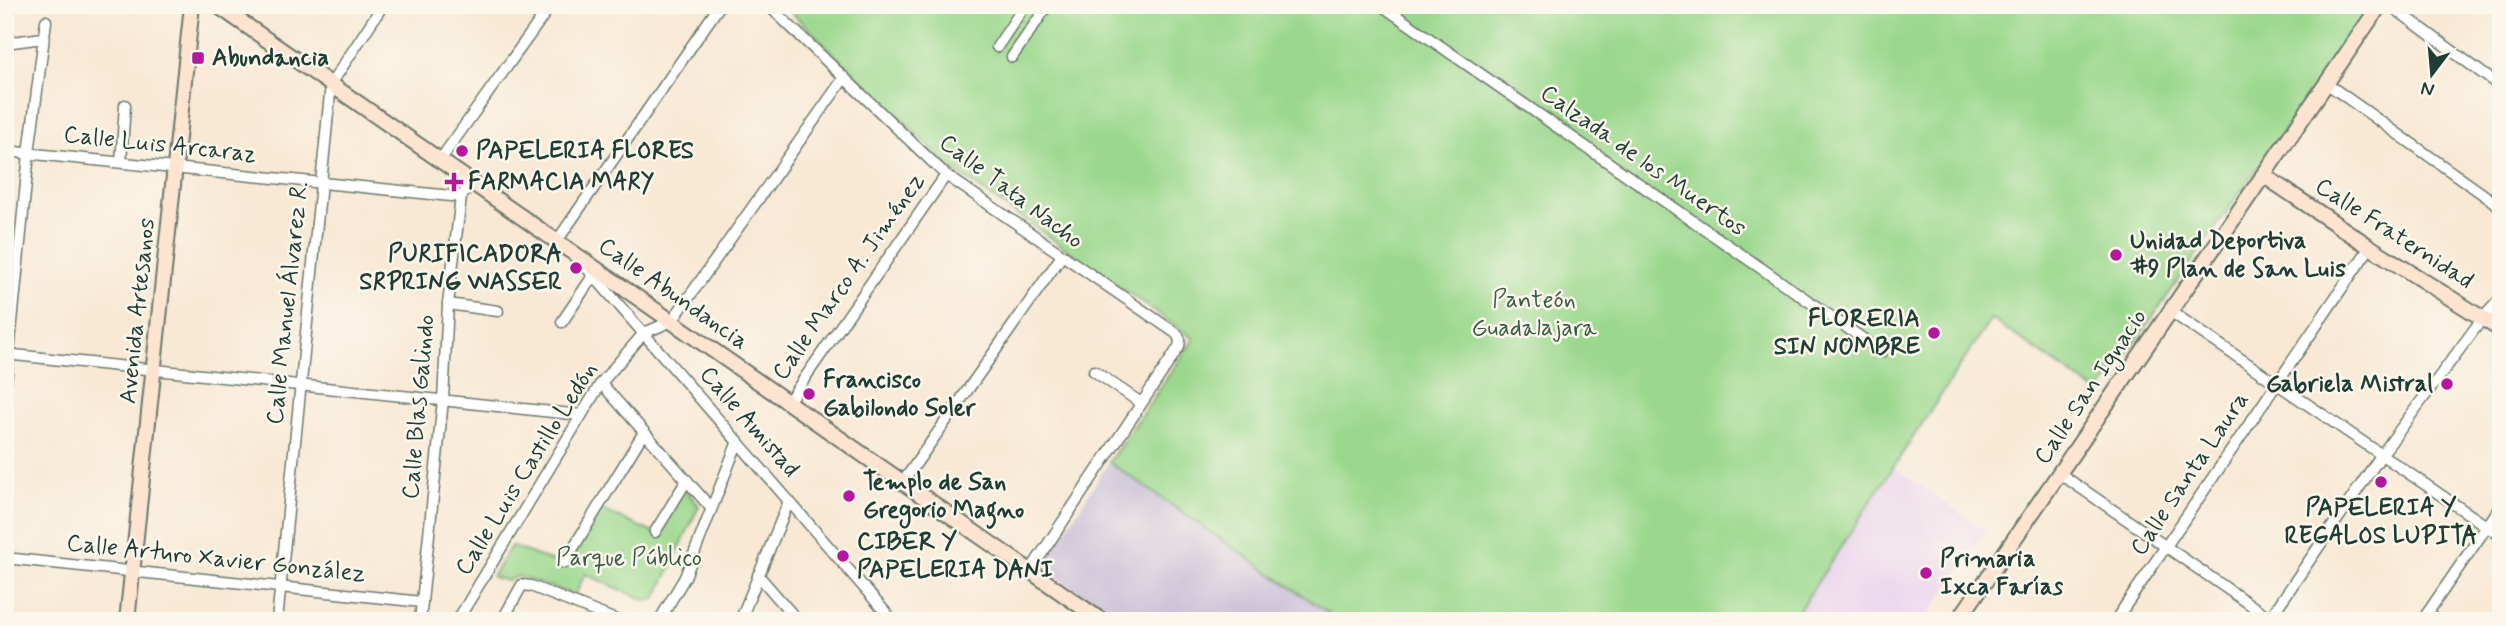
<svg xmlns="http://www.w3.org/2000/svg" width="2506" height="626" viewBox="0 0 2506 626" font-family="Mynerve,sans-serif">
	<style>
		.built { fill: #e9d1ed }
		.industrial { fill: #c9bfd7 }
		.green { fill: #9bd88d; stroke: #5d8a60; stroke-width: 2 }
		.lines { fill: none; stroke-linecap: round; stroke-linejoin: round }
		.street-casing { stroke: #6b796c; stroke-width: 13 }
		.secondary-casing { stroke: #6b796c; stroke-width: 18 }
		.street { stroke: #fff; stroke-width: 10 }
		.secondary { stroke: #fde4d1; stroke-width: 14 }
		.poi-dot { fill: #b5179e; stroke: #fbf7ec; stroke-width: 2.5 }
		.labels { text-anchor: middle; dominant-baseline: central; stroke-width: 5; stroke-linejoin: round; paint-order: stroke }
		.poi-label { font-size: 24px; font-weight: bold; fill: #1f3d34; stroke: #fbf7ec; text-anchor: start }
		.street-label { font-size: 24px; fill: #1f3d34; stroke: #fbf7ec }
		.park-label { font-size: 24px; fill: #385c46; stroke: #fbf7ec }
	</style>
	<rect width="100%" height="100%" fill="#fbf7ec"/>
	<filter id="ink" filterUnits="userSpaceOnUse"><feTurbulence type="fractalNoise" baseFrequency=".0143" numOctaves="2"/><feDisplacementMap in="SourceGraphic" scale="14" xChannelSelector="R" yChannelSelector="G"/><feConvolveMatrix kernelMatrix="1 2 1 2 8 2 1 2 1" color-interpolation-filters="sRGB"/></filter>
	<filter id="wash" filterUnits="userSpaceOnUse"><feTurbulence type="fractalNoise" baseFrequency=".00686" numOctaves="4" result="noise"/><feDisplacementMap in="SourceGraphic" scale="28" xChannelSelector="R" yChannelSelector="G"/><feGaussianBlur stdDeviation="1.57" result="paint"/><feColorMatrix in="noise" values="0 0 0 0 0 0 0 0 0 0 0 0 0 0 0 0 0 1.4 0 .05"/><feComposite in="paint" operator="in"/></filter>
	<g filter="url(#wash)">
		<rect width="100%" height="100%" fill="#f8e8d4"/>
		<path class="built" d="M1893,467L1986,531L1925,621H1818L1800,609Z"/>
		<path class="industrial" d="M1109,462L1340,621H1120L1042,567Z"/>
		<g class="green">
			<path d="M784,5H2372L2099,393L1991,319L1792,621H1340L1109,462L1194,339L951,168Z"/>
			<path d="M684,488L699,506L656,599L647,601L585,574L575,595L518,576L507,581L492,577L511,546L565,566L600,509L656,534Z"/>
		</g>
	</g>
	<g filter="url(#ink)">
		<g class="lines">
			<g class="street-casing">
				<g id="street">
					<path d="M768,5L946,175L1177,334L1180,340L1179,347L1030,571"/>
					<path d="M1381,5L1882,352"/>
					<path d="M2390,5L2501,87"/>
					<path d="M5,43L43,38"/>
					<path d="M997,47L1025,5"/>
					<path d="M1012,57L1048,5"/>
					<path d="M2326,83L2501,207"/>
					<path d="M5,151L461,197L471,182"/>
					<path d="M440,160L551,5"/>
					<path d="M121,162L125,105"/>
					<path d="M557,241L720,5"/>
					<path d="M586,267L893,621"/>
					<path d="M448,304L498,311"/>
					<path d="M2170,311L2501,536"/>
					<path d="M562,322L595,273"/>
					<path d="M5,354L581,415"/>
					<path d="M1094,371L1141,403"/>
					<path d="M601,383L711,508"/>
					<path d="M5,392L29,153L46,21"/>
					<path d="M788,402L946,175"/>
					<path d="M2059,473L2274,621"/>
					<path d="M903,482L1061,257"/>
					<path d="M655,532L687,480"/>
					<path d="M5,558L422,602"/>
					<path d="M564,563L644,432"/>
					<path d="M758,575L798,621"/>
					<path d="M277,621L331,84L383,5"/>
					<path d="M420,621L443,400L448,304L461,197"/>
					<path d="M457,621L601,383L644,333L672,321L844,78"/>
					<path d="M502,621L522,585L531,586L618,621"/>
					<path d="M659,621L685,577L738,441"/>
					<path d="M740,621L789,501"/>
					<path d="M2115,621L2370,247"/>
					<path d="M2268,621L2382,454L2482,319L2501,298"/>
					<path d="M2422,621L2501,506"/>
				</g>
			</g>
			<g class="secondary-casing">
				<g id="secondary">
					<path d="M217,5L1102,621"/>
					<path d="M2263,175L2370,247L2501,330"/>
					<path d="M127,621L192,5"/>
					<path d="M1958,621L2380,5"/>
				</g>
			</g>
			<use href="#street" class="street"/>
			<use href="#secondary" class="secondary"/>
		</g>
	</g>
	<g class="poi-dot">
		<rect x="191" y="51" width="14" height="14" rx="3.5"/>
		<circle cx="462" cy="151" r="7"/>
		<path d="M450.5 171.5h7v7h7v7h-7v7h-7v-7h-7v-7h7z"/>
		<circle cx="2116" cy="255" r="7"/>
		<circle cx="576" cy="268" r="7"/>
		<circle cx="1934" cy="333" r="7"/>
		<circle cx="2447" cy="384" r="7"/>
		<circle cx="809" cy="394" r="7"/>
		<circle cx="2381" cy="482" r="7"/>
		<circle cx="849" cy="496" r="7"/>
		<circle cx="843" cy="556" r="7"/>
		<circle cx="1926" cy="573" r="7"/>
	</g>
	<g class="labels">
		<g class="poi-label">
			<text x="212" y="58">Abundancia</text>
			<text x="476" y="151">PAPELERIA FLORES</text>
			<text x="468" y="182">FARMACIA MARY</text>
			<text x="2130" y="241">Unidad Deportiva<tspan x="2130" dy="28">#9 Plan de San Luis</tspan></text>
			<text x="562" y="254" text-anchor="end">PURIFICADORA<tspan x="562" dy="28">SRPRING WASSER</tspan></text>
			<text x="1920" y="319" text-anchor="end">FLORERIA<tspan x="1920" dy="28">SIN NOMBRE</tspan></text>
			<text x="823" y="380">Francisco<tspan x="823" dy="28">Gabilondo Soler</tspan></text>
			<text x="2433" y="384" text-anchor="end">Gabriela Mistral</text>
			<text x="863" y="482">Templo de San<tspan x="863" dy="28">Gregorio Magno</tspan></text>
			<text x="2381" y="508" text-anchor="middle">PAPELERIA Y<tspan x="2381" dy="28">REGALOS LUPITA</tspan></text>
			<text x="857" y="542">CIBER Y<tspan x="857" dy="28">PAPELERIA DANI</tspan></text>
			<text x="1940" y="559">Primaria<tspan x="1940" dy="28">Ixca Farías</tspan></text>
		</g>
		<g class="street-label">
			<text transform="translate(160 145) rotate(6)">Calle Luis Arcaraz</text>
			<text transform="translate(1643 161) rotate(35)">Calzada de los Muertos</text>
			<text transform="translate(1011 192) rotate(37)">Calle Tata Nacho</text>
			<text transform="translate(2394 234) rotate(33)">Calle Fraternidad</text>
			<text transform="translate(849 277) rotate(-55)">Calle Marco A. Jiménez</text>
			<text transform="translate(673 294) rotate(35)">Calle Abundancia</text>
			<text transform="translate(288 303) rotate(-84)">Calle Manuel Álvarez R.</text>
			<text transform="translate(138 311) rotate(-84)">Avenida Artesanos</text>
			<text transform="translate(2091 387) rotate(-56)">Calle San Ignacio</text>
			<text transform="translate(419 407) rotate(-85)">Calle Blas Galindo</text>
			<text transform="translate(749 422) rotate(49)">Calle Amistad</text>
			<text transform="translate(527 469) rotate(-58)">Calle Luis Castillo Ledón</text>
			<text transform="translate(2190 474) rotate(-56)">Calle Santa Laura</text>
			<text transform="translate(216 559) rotate(6)">Calle Arturo Xavier González</text>
		</g>
		<g class="park-label">
			<text x="1534" y="300">Panteón<tspan x="1534" dy="28">Guadalajara</tspan></text>
			<text x="629" y="558">Parque Público</text>
		</g>
	</g>
	<rect width="2506" height="626" fill="none" stroke="#fbf7ec" stroke-width="28"/>
	<g transform="translate(2432 74) rotate(196)" stroke="#fbf7ec" stroke-width="5" paint-order="stroke">
	<path d="M0-5L12 26L0 18L-12 26Z" fill="#1f3d34"/>
	<text y="-10" font-size="19" font-weight="bold" text-anchor="middle" fill="#1f3d34">N</text>
	</g>
</svg>
